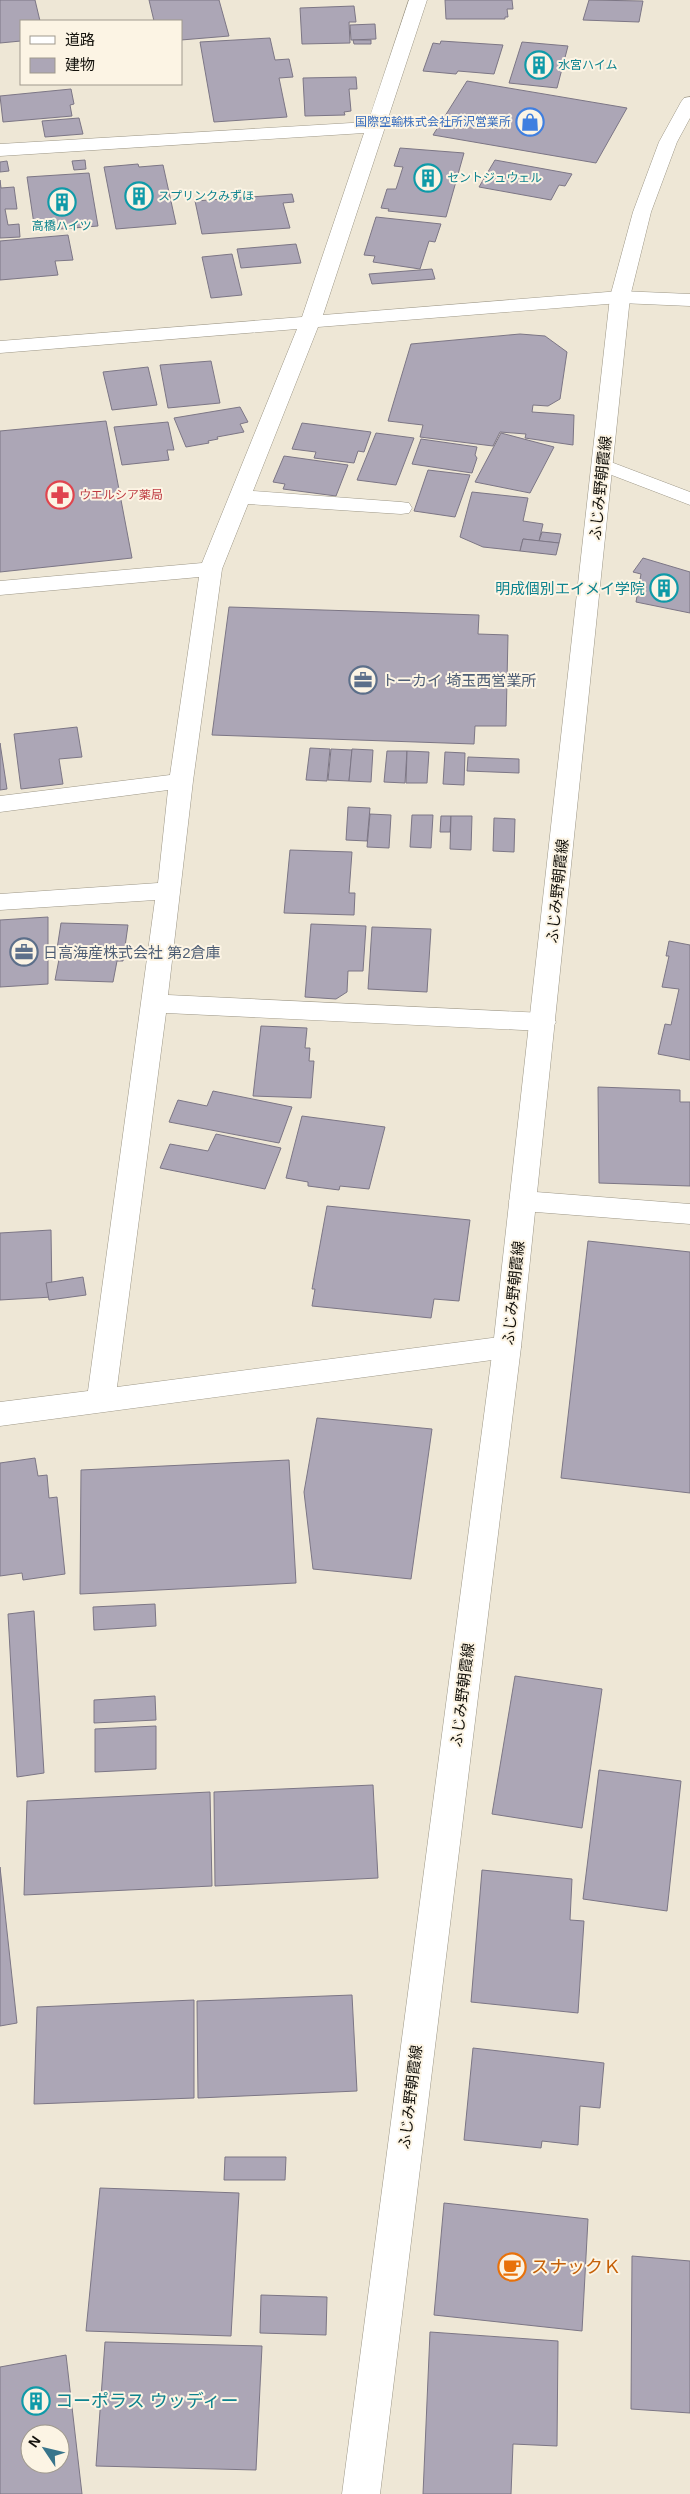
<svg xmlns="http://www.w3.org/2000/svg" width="690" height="2494" viewBox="0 0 690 2494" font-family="Arial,'Noto Sans JP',sans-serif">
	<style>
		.building { fill: #aca6b6; stroke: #7c7685; fill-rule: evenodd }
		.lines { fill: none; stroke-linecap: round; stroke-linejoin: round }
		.minor-casing { stroke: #9d9787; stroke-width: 1 }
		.major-casing { stroke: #9d9787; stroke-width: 1 }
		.minor { fill: #fff; fill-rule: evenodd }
		.major { fill: #fff; fill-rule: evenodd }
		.labels { text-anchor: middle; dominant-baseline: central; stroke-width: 4; stroke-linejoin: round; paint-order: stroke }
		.far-culture-label { font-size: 12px; fill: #0d838f; stroke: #fcf4e4; text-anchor: start }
		.far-shop-label { font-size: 12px; fill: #366cbe; stroke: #fcf4e4; text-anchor: end }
		.far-health-label { font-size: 12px; fill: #be3a42; stroke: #fcf4e4; text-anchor: start }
		.street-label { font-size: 15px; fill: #13110b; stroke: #fcf4e4 }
		.culture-label { font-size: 15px; fill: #0d838f; stroke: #fcf4e4; text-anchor: end }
		.service-label { font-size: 15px; fill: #4e5e75; stroke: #fcf4e4; text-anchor: start }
		.near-food-label { font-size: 18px; fill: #c56008; stroke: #fcf4e4; text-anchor: start }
		.near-culture-label { font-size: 18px; fill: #0d838f; stroke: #fcf4e4; text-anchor: start }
	</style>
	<rect width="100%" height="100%" fill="#eee7d6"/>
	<g class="building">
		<path d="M0,0H35L40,21H21V41L0,43Z"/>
		<path d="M149,0H219L229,36L181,40V21H154Z"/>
		<path d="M445,0H512L513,9H507L508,17H505V19H446Z"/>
		<path d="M589,0L643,1L639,22L583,20Z"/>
		<path d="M354,6L356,22H349L350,43L302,44L300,8Z"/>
		<path d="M375,24L376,39L351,40L350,25Z"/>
		<path d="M270,38L275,60L289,59L293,77L279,78L287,117L214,122L200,42Z"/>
		<path d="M353,40H371V44H354Z"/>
		<path d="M441,41L503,45L494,74L458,71L456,74L423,71L433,43L440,44Z"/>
		<path d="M522,42L568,46L557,88L509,83Z"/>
		<path d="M356,77L357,89H349L351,111L344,112L345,115L305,116L303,78Z"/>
		<path d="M467,81L627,108L596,163L433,135Z"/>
		<path d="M71,89L74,104L70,105L72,116L3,122L0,96Z"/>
		<path d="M79,118L83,134L45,137L42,121Z"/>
		<path d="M400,148L464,153L446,217L388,211L389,209L381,208L387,189H396L403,167L394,166Z"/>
		<path d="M85,160L86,169L74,170L72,161Z"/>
		<path d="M495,160L572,174L565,186L559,185L551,200L479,187Z"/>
		<path d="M7,161L9,171L0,172V162Z"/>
		<path d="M138,164L139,167L163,165L176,224L116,229L104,167Z"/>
		<path d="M89,173L98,226L35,231L27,177Z"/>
		<path d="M0,180L1,188L14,187L17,209H5L8,225L19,224L20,237L0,238Z"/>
		<path d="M292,194L294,202L283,203L290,228L202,234L195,201Z"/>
		<path d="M376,217L441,224L435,242L429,241L420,269L373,262L375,256L364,255Z"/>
		<path d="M68,235L73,260L55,261L58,275L0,280V241Z"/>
		<path d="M296,244L301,263L241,268L237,249Z"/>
		<path d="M232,254L242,295L211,298L202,257Z"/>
		<path d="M432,269L435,279L372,284L369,274Z"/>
		<path d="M520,334L545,336L567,352L560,399L548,406L533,405L532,412L574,415L573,445L525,438L526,434L500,432L493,446L420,437L423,425L388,421L411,344Z"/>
		<path d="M211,361L220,403L168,408L160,365Z"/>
		<path d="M148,367L157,405L112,410L103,372Z"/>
		<path d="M240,407L248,422L240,424L244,432L217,437L218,439L208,441L209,443L186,447L174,418Z"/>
		<path d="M106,421L132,558L0,572V431Z"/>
		<path d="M168,422L174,450H167L169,460L122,465L114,427Z"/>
		<path d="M302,423L371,432L364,452L358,451L354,463L314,458L316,452L292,449Z"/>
		<path d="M376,433L414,438L396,485L357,480Z"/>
		<path d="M501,433L554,447L530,493L475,482Z"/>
		<path d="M421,439L477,447L475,455L477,458L472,473L412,464Z"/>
		<path d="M284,456L348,465L336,496L283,489L285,484L273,482Z"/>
		<path d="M428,470L470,475L455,517L414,511Z"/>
		<path d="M472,492L528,498L523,521L543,524L539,541L523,539L520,551L483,547L460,537Z"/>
		<path d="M542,532L561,534L559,543L539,541Z"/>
		<path d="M523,539L559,543L556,555L520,551Z"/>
		<path d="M643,558L690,572V613L636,602L641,574L633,572Z"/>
		<path d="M229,607L479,615L478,634L508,635L506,726H475L474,744L212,735Z"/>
		<path d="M77,727L82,757L59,759L63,784L21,789L14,734Z"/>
		<path d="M0,743L7,789L0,790Z"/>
		<path d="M310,748L330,749L327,781L306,780Z"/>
		<path d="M331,749L352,750L349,781L328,780Z"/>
		<path d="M352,749L373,750L371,782L349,781Z"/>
		<path d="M387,751H407L405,783L384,782Z"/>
		<path d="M407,751L429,752L427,783H406Z"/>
		<path d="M445,752L465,753L464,785L443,784Z"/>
		<path d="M468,757L519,759V773L467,771Z"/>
		<path d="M348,807L370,808L367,841L346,840Z"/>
		<path d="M370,814L391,815L389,848L367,847Z"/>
		<path d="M412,815H433L431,848L410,847Z"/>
		<path d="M441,816H451L450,832H440Z"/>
		<path d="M451,816H472L471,850L450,849Z"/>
		<path d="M494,818L515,819L514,852L493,851Z"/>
		<path d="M290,850L352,852L349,893H355L354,915L284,913Z"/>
		<path d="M48,917V984L0,987V920Z"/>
		<path d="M61,923L128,925L123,961H117L113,982L55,980L61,949H57Z"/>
		<path d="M311,924L366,926L363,971H348L347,992L336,999L305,997Z"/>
		<path d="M372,927L431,929L427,992L368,989Z"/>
		<path d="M669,941L690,945V1060L658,1054L665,1024L671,1025L679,989L662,987L669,956H666Z"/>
		<path d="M261,1026L307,1028L305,1048H310L309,1061H314L311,1098L253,1096Z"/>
		<path d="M598,1087L680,1090V1102H690V1186L599,1183Z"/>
		<path d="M213,1091L292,1107L279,1143L169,1122L178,1100L207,1106Z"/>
		<path d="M302,1116L385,1127L369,1189L340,1186L339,1190L308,1186V1182L286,1178Z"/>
		<path d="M216,1134L281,1148L265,1189L160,1168L170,1144L208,1151Z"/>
		<path d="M327,1206L470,1220L459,1301L434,1299L431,1318L312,1306L315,1289H312Z"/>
		<path d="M51,1230L52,1297L0,1300V1233Z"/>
		<path d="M588,1241L690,1252V1493L561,1478Z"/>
		<path d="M83,1277L86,1295L49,1300L46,1283Z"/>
		<path d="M317,1418L432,1429L411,1579L313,1569L304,1492Z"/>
		<path d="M35,1458L38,1476L47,1475L49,1498L57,1497L65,1574L23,1580L22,1573L0,1576V1463Z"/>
		<path d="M289,1460L296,1583L80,1594L81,1470Z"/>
		<path d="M155,1604L156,1626L94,1630L93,1607Z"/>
		<path d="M34,1611L44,1773L17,1777L8,1614Z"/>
		<path d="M515,1676L602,1689L582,1828L492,1814Z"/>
		<path d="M155,1696L156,1720L94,1723V1700Z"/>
		<path d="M156,1726V1769L95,1772V1729Z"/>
		<path d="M599,1770L681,1781L667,1911L583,1899Z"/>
		<path d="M373,1785L378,1878L215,1886L214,1792Z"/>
		<path d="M210,1792L212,1886L24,1895L27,1801Z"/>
		<path d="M0,1867L17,2023L0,2026Z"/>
		<path d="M482,1870L572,1879L570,1920L584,1921L578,2013L471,2002Z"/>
		<path d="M352,1995L357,2091L198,2098L197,2001Z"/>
		<path d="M194,2000V2098L34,2104L37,2007Z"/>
		<path d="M473,2048L604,2063L600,2108L580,2106L578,2145L542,2141L541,2148L464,2140Z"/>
		<path d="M225,2157H286L285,2180H224Z"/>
		<path d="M100,2188L239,2193L231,2336L86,2331Z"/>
		<path d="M444,2203L588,2219L582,2331L434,2315Z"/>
		<path d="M632,2256L690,2261V2413L631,2409Z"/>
		<path d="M261,2295L327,2297L326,2335L260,2333Z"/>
		<path d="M430,2332L558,2341L557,2446L513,2444L511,2494H423Z"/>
		<path d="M105,2342L262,2346L256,2470L96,2466Z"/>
		<path d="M66,2355L82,2494H0V2367ZM30,2434H60V2464H30Z"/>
	</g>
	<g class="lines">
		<g class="minor-casing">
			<g id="minor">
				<path d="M409,0H427L323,315L620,291L690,294V306L620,303L318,327L253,491L401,502L409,503L412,508L409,513L401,514L248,504L222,569L193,781L168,995L543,1013L552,1016L556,1022L552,1028L543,1031L166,1013L117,1387L507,1336L517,1339L521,1347L517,1355L507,1358L0,1426V1402L88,1391L155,900L0,910V894L158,883L168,790L0,812V796L170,775L199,577L0,595V581L202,563L297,329L0,353V341L302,317L364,133L0,156V144L368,122Z"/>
				<path d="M603,459L690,492V505L596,469L592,465L596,461Z"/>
				<path d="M523,1191L690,1204V1224L523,1211L513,1208L509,1201L513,1194Z"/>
			</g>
		</g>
		<g class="major-casing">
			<path id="major" d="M690,97V118L677,142L651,212L630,297L521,1347L380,2494H342L493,1347L610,297L633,212L659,142L681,102L684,98Z"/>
		</g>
		<use href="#minor" class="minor"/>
		<use href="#major" class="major"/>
	</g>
	<defs>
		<g id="building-ring" transform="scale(1.4375)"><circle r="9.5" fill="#fcf4e4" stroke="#0f9aa8" stroke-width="1.5"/><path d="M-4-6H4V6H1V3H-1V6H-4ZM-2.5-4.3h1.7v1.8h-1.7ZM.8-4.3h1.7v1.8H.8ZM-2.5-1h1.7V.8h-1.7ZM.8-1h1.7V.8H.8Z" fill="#0f9aa8"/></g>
		<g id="shop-ring" transform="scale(1.4375)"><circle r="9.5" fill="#fcf4e4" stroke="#3f7fe0" stroke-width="1.5"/><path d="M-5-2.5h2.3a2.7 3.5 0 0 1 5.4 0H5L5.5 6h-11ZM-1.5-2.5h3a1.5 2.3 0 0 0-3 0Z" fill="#3f7fe0"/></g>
		<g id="pharmacy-ring" transform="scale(1.4375)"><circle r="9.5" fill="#fcf4e4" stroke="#e0444e" stroke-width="1.5"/><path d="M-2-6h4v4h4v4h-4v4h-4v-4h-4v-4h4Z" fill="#e0444e"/></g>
		<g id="office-ring" transform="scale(1.4375)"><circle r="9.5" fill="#fcf4e4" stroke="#5c6f8a" stroke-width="1.5"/><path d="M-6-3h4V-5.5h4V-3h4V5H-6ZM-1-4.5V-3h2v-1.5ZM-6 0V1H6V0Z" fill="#5c6f8a"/></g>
		<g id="cafe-ring" transform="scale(1.4375)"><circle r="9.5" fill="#fcf4e4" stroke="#e8710a" stroke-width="1.5"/><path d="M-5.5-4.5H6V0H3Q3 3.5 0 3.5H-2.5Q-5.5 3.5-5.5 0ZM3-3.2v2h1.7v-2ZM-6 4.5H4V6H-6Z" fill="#e8710a"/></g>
	</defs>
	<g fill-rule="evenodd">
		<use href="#building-ring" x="539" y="65"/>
		<use href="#shop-ring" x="530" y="122"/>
		<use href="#building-ring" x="428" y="178"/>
		<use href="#building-ring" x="139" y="196"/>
		<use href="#building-ring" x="62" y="202"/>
		<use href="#pharmacy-ring" x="60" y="495"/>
		<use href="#building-ring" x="664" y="588"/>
		<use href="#office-ring" x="363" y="680"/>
		<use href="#office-ring" x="24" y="952"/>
		<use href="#cafe-ring" x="512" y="2267"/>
		<use href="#building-ring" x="36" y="2401"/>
	</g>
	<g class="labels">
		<g class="far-culture-label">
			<text x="558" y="65">水宮ハイム</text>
			<text x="447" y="178">セントジュウェル</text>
			<text x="158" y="196">スプリンクみずほ</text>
			<text x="62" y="226" text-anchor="middle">高橋ハイツ</text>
		</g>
		<g class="far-shop-label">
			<text x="511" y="122">国際空輸株式会社所沢営業所</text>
		</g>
		<g class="far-health-label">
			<text x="79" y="495">ウエルシア薬局</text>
		</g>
		<g class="street-label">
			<text transform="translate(600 488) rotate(-84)">ふじみ野朝霞線</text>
			<text transform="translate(557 891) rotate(-84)">ふじみ野朝霞線</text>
			<text transform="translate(513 1293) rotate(-84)">ふじみ野朝霞線</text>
			<text transform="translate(462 1695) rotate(-83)">ふじみ野朝霞線</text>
			<text transform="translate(410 2097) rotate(-83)">ふじみ野朝霞線</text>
		</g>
		<g class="culture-label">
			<text x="645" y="588">明成個別エイメイ学院</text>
		</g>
		<g class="service-label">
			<text x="382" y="680">トーカイ 埼玉西営業所</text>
			<text x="43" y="952">日高海産株式会社 第2倉庫</text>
		</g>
		<g class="near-food-label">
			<text x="531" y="2267">スナックＫ</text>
		</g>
		<g class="near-culture-label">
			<text x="55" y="2401">コーポラス ウッディー</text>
		</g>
	</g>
	<rect x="20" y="20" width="162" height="65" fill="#fcf4e4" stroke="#9f998d"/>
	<rect x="30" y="36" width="25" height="8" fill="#ffffff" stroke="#9f998d"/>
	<text x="65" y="45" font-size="15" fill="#13110b">道路</text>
	<rect x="30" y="58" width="25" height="15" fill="#aca6b6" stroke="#9f998d"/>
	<text x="65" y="70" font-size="15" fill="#13110b">建物</text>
	<g transform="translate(45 2449) rotate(305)"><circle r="24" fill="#fcf4e4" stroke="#9f998d"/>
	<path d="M0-4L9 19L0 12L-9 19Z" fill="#38748b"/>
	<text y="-8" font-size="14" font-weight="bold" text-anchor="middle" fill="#13110b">N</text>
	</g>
</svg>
